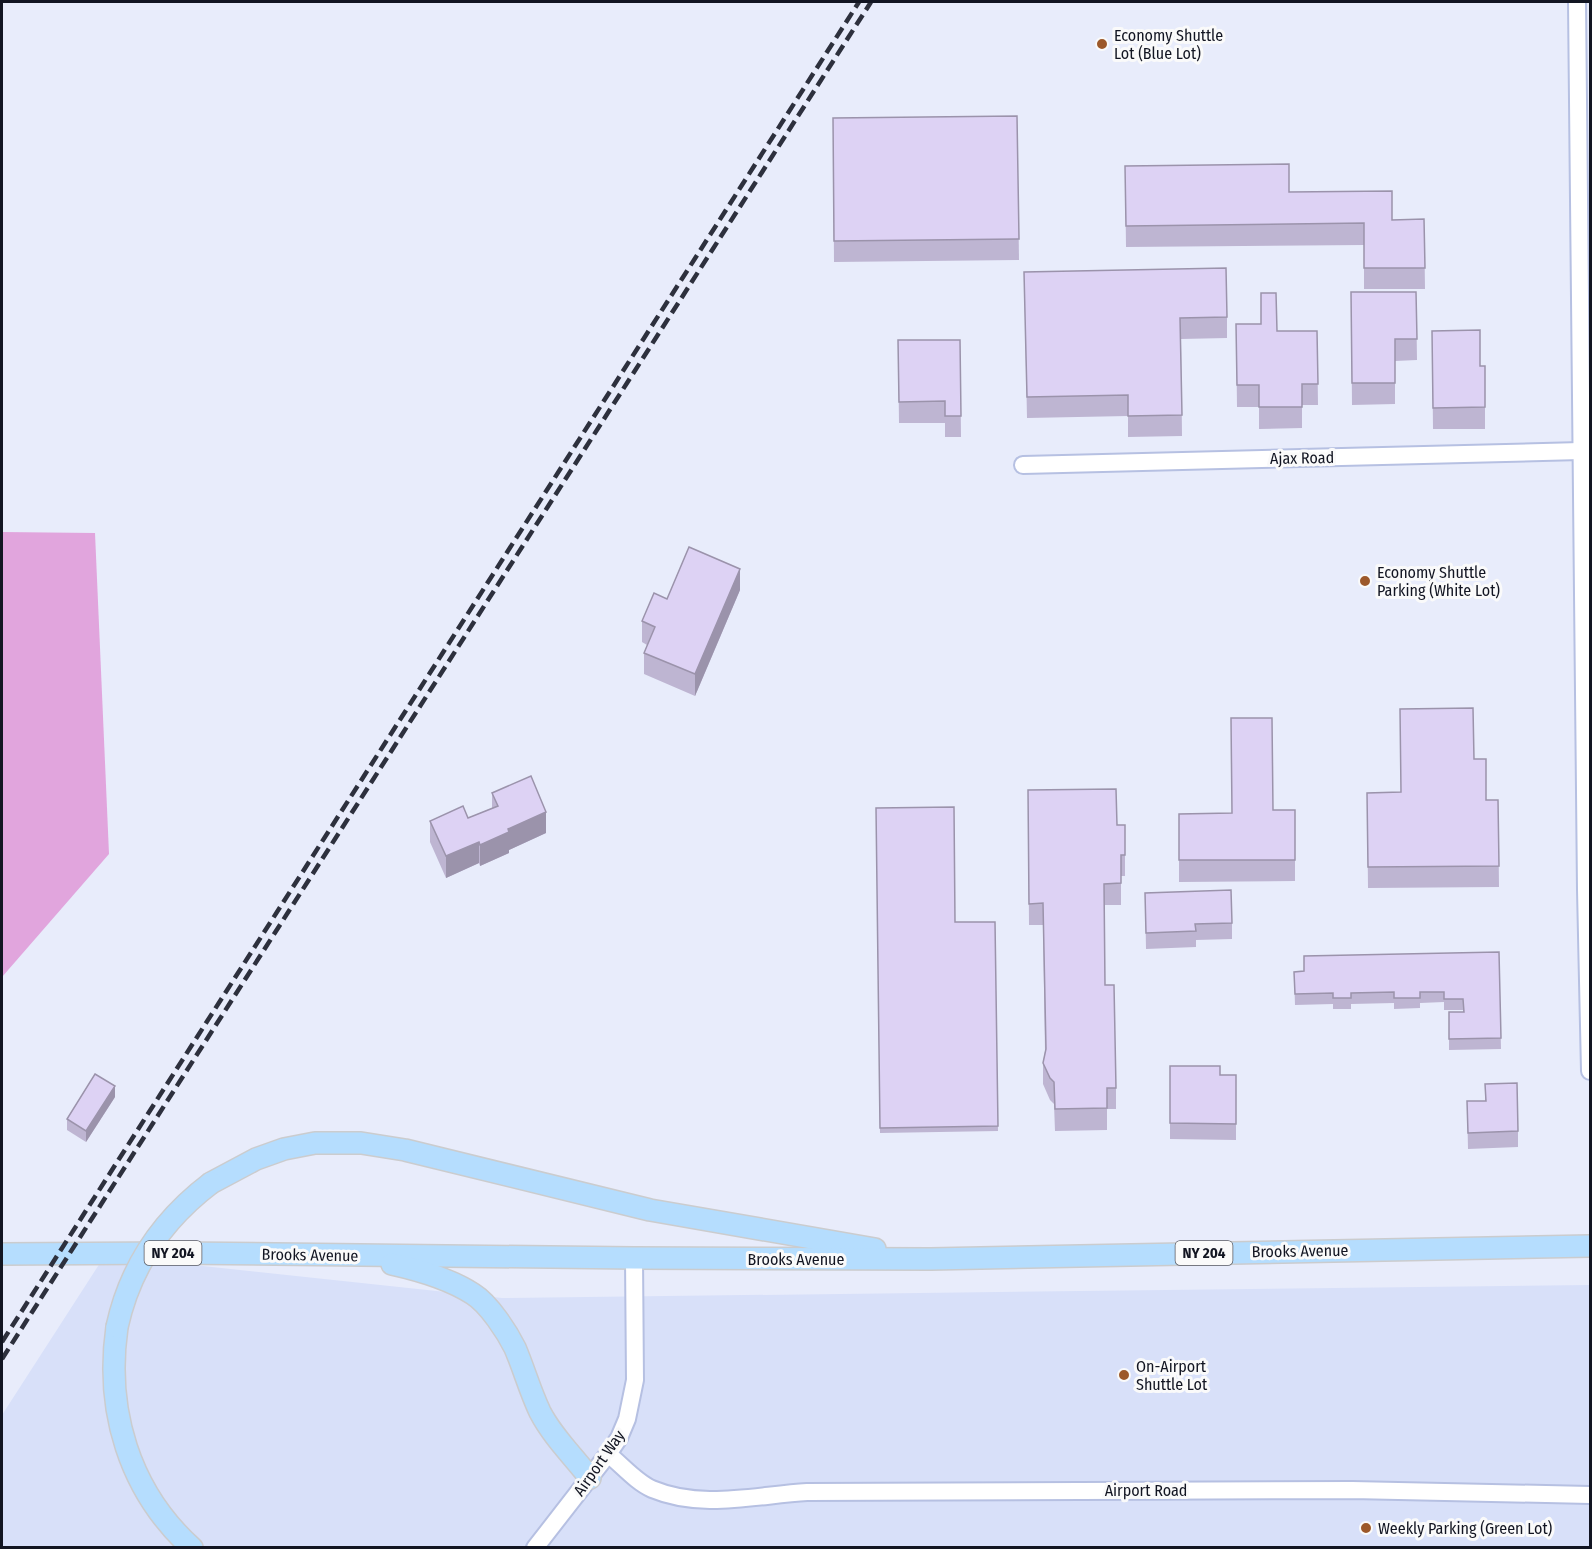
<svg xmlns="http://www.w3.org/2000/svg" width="1592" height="1549" viewBox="0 0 1592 1549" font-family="'Fira Sans Condensed',sans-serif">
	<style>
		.built { fill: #d8e0f9 }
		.green { fill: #e1a5dd }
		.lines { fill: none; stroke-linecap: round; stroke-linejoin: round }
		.minor-casing { stroke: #b6c0e2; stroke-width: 20 }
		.major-casing { stroke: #cbccce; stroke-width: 24 }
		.minor { stroke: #fff; stroke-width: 16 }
		.major { stroke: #b5ddfe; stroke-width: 21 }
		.rail { stroke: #2d303d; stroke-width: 4.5; stroke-dasharray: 12 6; stroke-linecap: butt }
		.major-bridge-casing { stroke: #cbccce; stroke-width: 24; stroke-linecap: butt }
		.major-bridge { stroke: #b5ddfe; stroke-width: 21 }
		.wall { fill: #beb5d2 }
		.shaded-wall { fill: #9b93ab }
		.building { fill: #ddd2f4; stroke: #9b93ab; stroke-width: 1.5 }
		.poi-dot { fill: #9c582a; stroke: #fafafa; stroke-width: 2 }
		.labels { text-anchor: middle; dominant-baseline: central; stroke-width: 6; stroke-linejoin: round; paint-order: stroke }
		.shield { fill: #fafafa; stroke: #585a63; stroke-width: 1.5 }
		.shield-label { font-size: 15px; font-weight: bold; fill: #121522 }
		.poi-label { font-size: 16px; fill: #121522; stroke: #fafafa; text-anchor: start }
		.street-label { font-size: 16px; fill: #121522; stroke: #fafafa }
	</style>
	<rect width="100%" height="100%" fill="#e8ecfb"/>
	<path class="built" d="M166,1262L502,1298L1590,1285V1547H2V1415L100,1263Z"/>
	<path class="green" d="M2,532L95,533L109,854L2,977Z"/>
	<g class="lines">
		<g class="minor-casing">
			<g id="minor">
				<path d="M1577,2L1586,890L1590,1071"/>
				<path d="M1023,465L1581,451"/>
				<path d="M608,1454C622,1465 636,1482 652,1489C702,1510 756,1495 807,1492L1352,1490L1590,1495"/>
				<path d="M535,1548L608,1454L619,1438L627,1419L635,1380L634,1258"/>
			</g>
		</g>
		<g class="major-casing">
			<g id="major">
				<path d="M211,1183L256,1159L284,1149L315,1143H361L405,1150L650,1210L875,1249"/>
				<path d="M2,1254L177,1253L634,1258L931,1259L1590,1246"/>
				<path d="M392,1264C419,1270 450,1279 473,1294C489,1304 507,1332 515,1348C524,1369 530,1391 540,1412C553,1437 573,1456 590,1478"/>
				<path d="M117,1327C105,1410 129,1491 192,1548"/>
			</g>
		</g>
		<use href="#minor" class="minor"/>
		<use href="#major" class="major"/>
		<g class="rail">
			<path d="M2,1342L859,2"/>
			<path d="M2,1359L871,2"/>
		</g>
		<g class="major-bridge-casing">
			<path id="major-bridge" d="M117,1327C130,1267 162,1220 211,1183"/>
		</g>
		<use href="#major-bridge" class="major-bridge"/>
	</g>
	<g class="wall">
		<path d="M1017,116L1019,260L834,262L833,118Z"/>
		<path d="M1125,166L1289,192L1392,220L1424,219L1425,289H1364V245L1126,247Z"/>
		<path d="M1024,272L1227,317V338L1181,339L1182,436L1128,437V416L1027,418Z"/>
		<path d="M1351,292H1416L1417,360L1395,361V404L1352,405Z"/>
		<path d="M1236,324L1277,331H1317L1318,405H1302V428L1259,429V407H1237Z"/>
		<path d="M1432,331L1480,366H1485V429H1433Z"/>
		<path d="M898,340H960L961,437H945V423H899Z"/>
		<path d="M740,590L695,696L644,674V653L647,645L642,642V621L667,599Z"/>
		<path d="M1474,759L1486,800H1498L1499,887L1368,888L1367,793L1400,792Z"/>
		<path d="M1028,790L1117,825H1125V876H1121V905H1104L1105,985L1116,1088V1109H1107V1130L1055,1131L1054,1104L1050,1100L1043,1084V1063L1045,1051L1043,925H1029Z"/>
		<path d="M492,793L546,833L509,850V853L480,866L479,863L446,878L430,842V821L468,818L492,808Z"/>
		<path d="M876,808L955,922H995L998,1131L880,1133Z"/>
		<path d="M1273,810H1295V881L1179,882V814L1232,813Z"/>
		<path d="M1145,893L1232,923V939L1196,940V947L1146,949Z"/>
		<path d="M1499,952L1501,1049L1449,1050V1012H1463V1010H1444V1002L1420,1003V1008L1394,1009V1003L1351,1004V1009H1333V1004L1295,1005L1294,972Z"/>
		<path d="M1170,1066L1220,1075H1236V1140L1170,1139Z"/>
		<path d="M1485,1084L1518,1131V1147L1468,1149L1467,1101H1485Z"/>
		<path d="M115,1097L86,1142L67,1130V1119Z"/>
	</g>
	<g class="shaded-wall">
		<path d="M740,569V590L695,696V674Z"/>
		<path d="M546,812V833L509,850V853L480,866V845L508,829Z"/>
		<path d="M479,842V863L446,878V856Z"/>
		<path d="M115,1086V1097L86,1142V1131Z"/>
	</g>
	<g class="building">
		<path d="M1017,116L1019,239L834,241L833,118Z"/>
		<path d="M1289,164V192L1392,191V220L1424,219L1425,268H1364V223L1126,226L1125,166Z"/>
		<path d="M1226,268L1227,317L1180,318L1182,415L1128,416V395L1027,397L1024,272Z"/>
		<path d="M1351,292H1416L1417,339H1395V383H1352Z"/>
		<path d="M1261,293H1276L1277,331H1317L1318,384H1302V407H1259V385H1237L1236,324H1261Z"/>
		<path d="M1480,330V366H1485V407L1433,408L1432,331Z"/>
		<path d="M898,340H960L961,416H945V401L899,402Z"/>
		<path d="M689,547L740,569L695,674L644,653L655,627L642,621L654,593L667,599Z"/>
		<path d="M1473,708L1474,759H1486V800H1498L1499,866L1368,867L1367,793L1401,792L1400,709Z"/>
		<path d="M1231,718H1272L1273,810H1295V860H1179V814L1232,813Z"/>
		<path d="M531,776L546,812L508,829L509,832L480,845L479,842L446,856L430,821L463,806L468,818L498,806L492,793Z"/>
		<path d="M1116,789L1117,825H1125V855H1121V883L1104,884L1105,985H1114L1116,1088H1107V1108L1055,1109L1054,1082L1050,1078L1043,1063L1046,1049L1043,903L1029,904L1028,790Z"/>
		<path d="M954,807L955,922H995L998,1126L880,1128L876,808Z"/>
		<path d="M1231,890L1232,923L1195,924L1196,931L1146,933L1145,893Z"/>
		<path d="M1499,952L1501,1038L1449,1039V1012H1464L1463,999H1444V992H1420V998H1394V992L1351,993V998H1333V993L1295,994L1294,972L1304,971V956Z"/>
		<path d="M1170,1066H1220V1075H1236V1124L1170,1123Z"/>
		<path d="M95,1074L115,1086L86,1131L67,1119Z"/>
		<path d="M1517,1083L1518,1131L1468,1133L1467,1101H1486L1485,1084Z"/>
	</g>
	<g class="poi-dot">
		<circle cx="1102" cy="44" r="6"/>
		<circle cx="1365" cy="581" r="6"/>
		<circle cx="1124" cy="1375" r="6"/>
		<circle cx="1366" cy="1528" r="6"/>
	</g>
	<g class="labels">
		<g class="shield">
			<rect x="144.5" y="1241" width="57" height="24" rx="4.5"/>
			<rect x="1175.5" y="1241" width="57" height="24" rx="4.5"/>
		</g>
		<g class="shield-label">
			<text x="173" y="1253">NY 204</text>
			<text x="1204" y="1253">NY 204</text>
		</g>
		<g class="poi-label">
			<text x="1114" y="35">Economy Shuttle<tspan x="1114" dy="18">Lot (Blue Lot)</tspan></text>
			<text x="1377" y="572">Economy Shuttle<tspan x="1377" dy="18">Parking (White Lot)</tspan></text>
			<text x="1136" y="1366">On-Airport<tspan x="1136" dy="18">Shuttle Lot</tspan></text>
			<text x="1378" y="1528">Weekly Parking (Green Lot)</text>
		</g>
		<g class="street-label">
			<text transform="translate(1302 458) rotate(-1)">Ajax Road</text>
			<text transform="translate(1300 1251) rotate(-1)">Brooks Avenue</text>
			<text transform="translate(310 1255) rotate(1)">Brooks Avenue</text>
			<text x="796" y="1259">Brooks Avenue</text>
			<text transform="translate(599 1463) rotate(-55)">Airport Way</text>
			<text x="1146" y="1490">Airport Road</text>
		</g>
	</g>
	<rect width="1592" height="1549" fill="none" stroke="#121522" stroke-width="6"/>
</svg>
